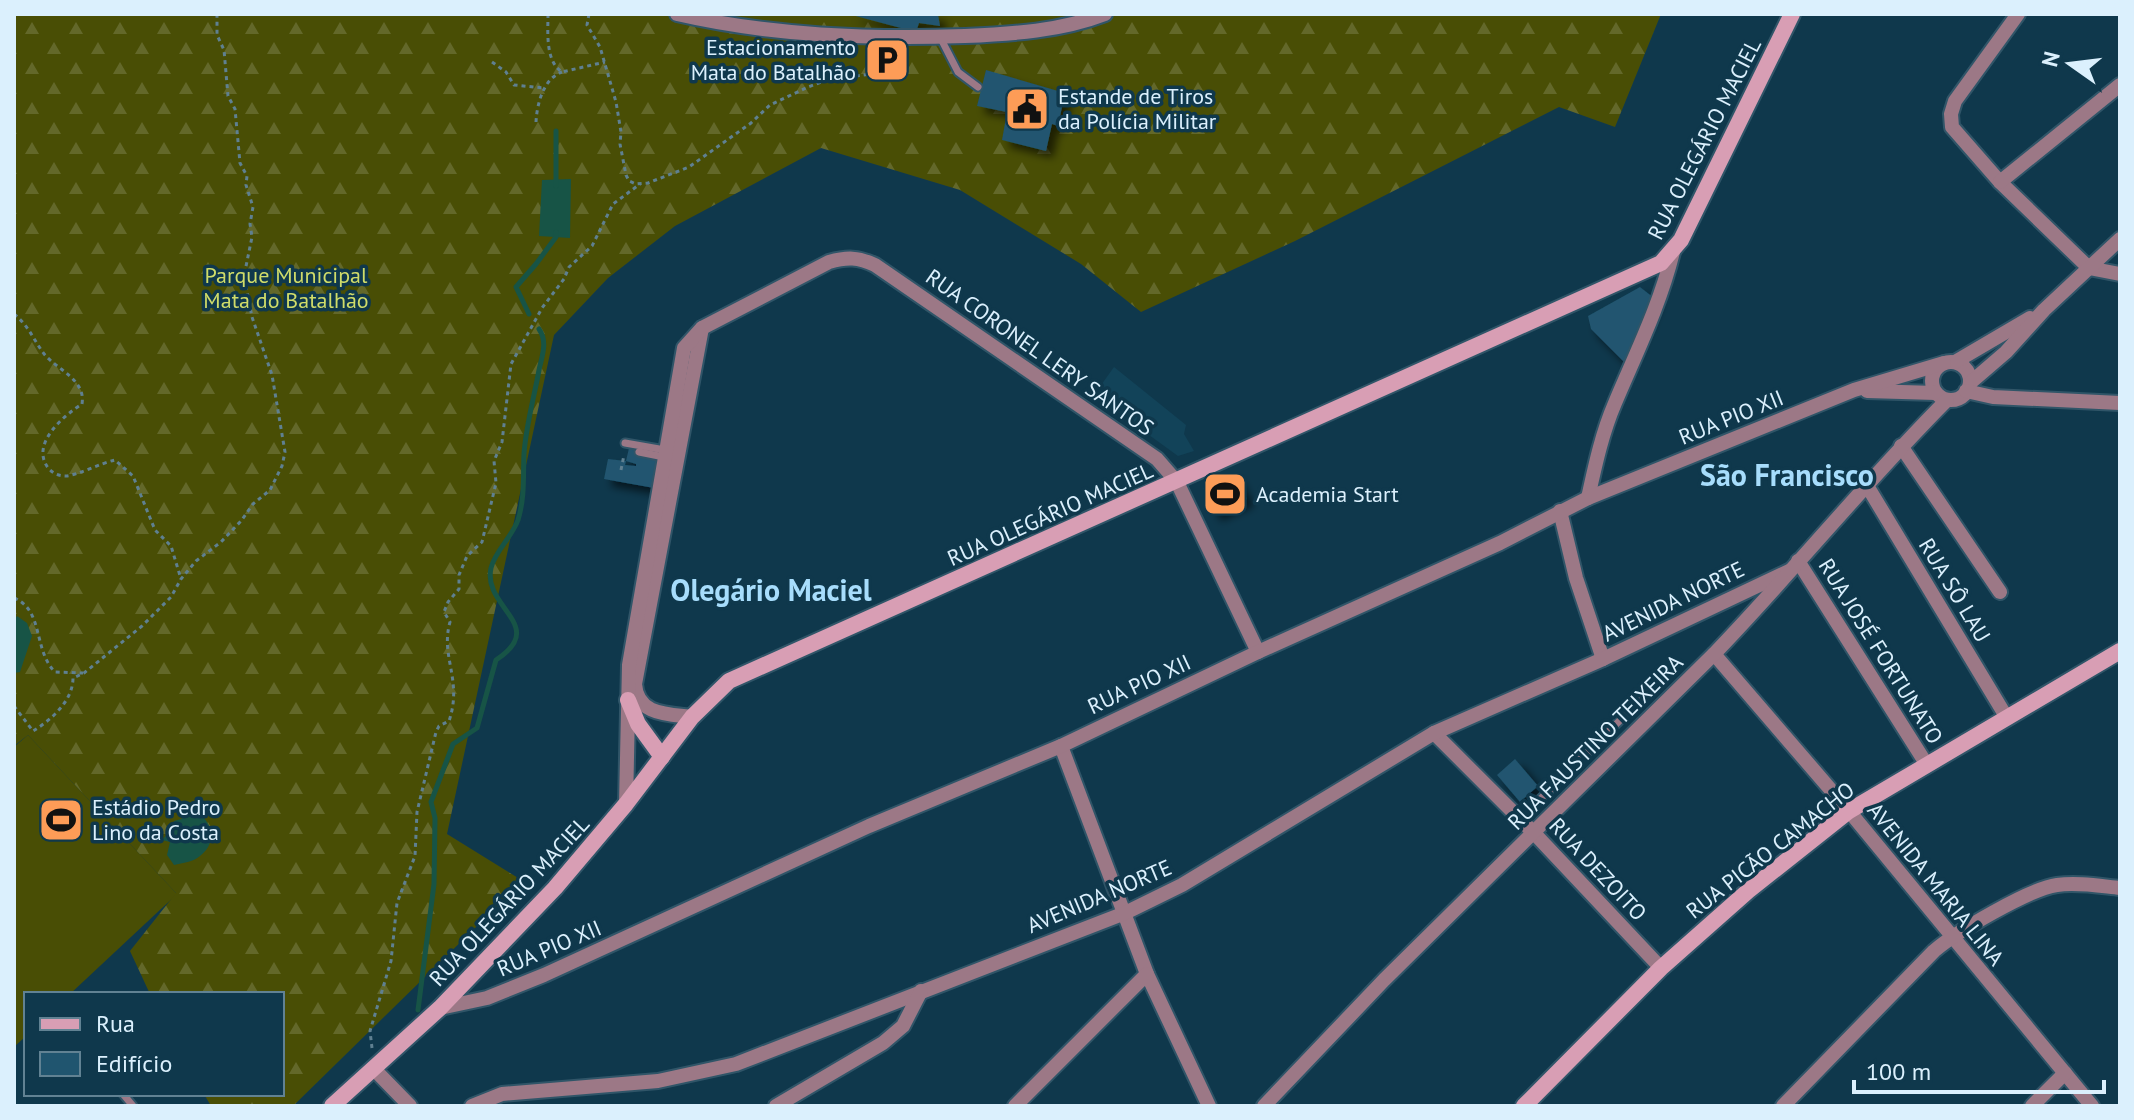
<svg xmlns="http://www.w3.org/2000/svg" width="2134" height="1120" viewBox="0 0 2134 1120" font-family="'PT Sans',sans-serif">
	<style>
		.built { fill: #124359 }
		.forest { fill: url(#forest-firs) }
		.pitch { fill: #494e05 }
		.water { fill: #175446 }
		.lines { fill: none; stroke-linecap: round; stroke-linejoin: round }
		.stream { stroke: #175446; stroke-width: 5 }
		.building { fill: #20556f; filter: url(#shadow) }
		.lane-casing { stroke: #305568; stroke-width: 11 }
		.street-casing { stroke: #305568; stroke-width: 18 }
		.secondary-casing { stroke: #305568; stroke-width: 20 }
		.path { stroke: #5f8091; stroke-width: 3; stroke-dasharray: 4 4; stroke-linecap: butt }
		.lane { stroke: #9c7886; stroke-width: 7 }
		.street { stroke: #9c7886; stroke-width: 14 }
		.secondary { stroke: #d89eb4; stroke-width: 16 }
		.labels { text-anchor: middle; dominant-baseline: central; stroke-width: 7; stroke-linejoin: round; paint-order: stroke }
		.poi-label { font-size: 22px; fill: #dbf0fd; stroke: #0f384c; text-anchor: start }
		.street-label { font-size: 22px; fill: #dbf0fd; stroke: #0f384c }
		.park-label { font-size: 22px; fill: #d0dc69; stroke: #0f384c }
		.district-label { font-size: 30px; font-weight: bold; fill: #a7ddfc; stroke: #0f384c }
	</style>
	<defs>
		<pattern id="forest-firs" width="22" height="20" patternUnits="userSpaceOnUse" patternTransform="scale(2)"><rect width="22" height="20" fill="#494e05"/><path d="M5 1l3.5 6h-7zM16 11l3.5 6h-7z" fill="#63682a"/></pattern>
		<filter id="shadow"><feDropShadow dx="7" dy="7" stdDeviation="4" flood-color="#0009"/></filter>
	</defs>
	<rect width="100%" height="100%" fill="#0f384c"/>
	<path class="built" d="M1114,367L1186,425L1184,434L1194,451L1178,456L1094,395Z"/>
	<path class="forest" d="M14,14H1661L1615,127L1559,107L1295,241L1141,312L1081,264L960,190L821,148L675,226L608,278L554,335L447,834L523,881L293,1106H211L204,1094H282V994H150L130,951L176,893L28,735L14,746Z"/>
	<path class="pitch" d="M28,735L177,894L70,994H26V1036L14,1047V747Z"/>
	<g class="water">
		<path d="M571,179L570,238L539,236L542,180Z"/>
		<path d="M17,616L27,623L32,636L20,672L14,673V621Z"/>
		<path d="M191,809C211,817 220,841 200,856C193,862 183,863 174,865L167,855L170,842L162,840L171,830L174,821L181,819Z"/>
	</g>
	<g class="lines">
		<g class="stream">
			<path d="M556,131V186"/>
			<path d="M529,314L516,287L536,264L556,237V232"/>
			<path d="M418,1010L434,884L435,818L431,802L453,744L477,728L496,660C549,625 482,608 491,568C495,551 512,537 518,520C525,497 523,477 524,454C526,425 534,398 539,370C542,356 548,342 539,329"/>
		</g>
	</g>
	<g class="building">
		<path d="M848,14H938L940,26L919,23L916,32Z"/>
		<path d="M986,70L1065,93L1058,126L1052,124L1046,151L1002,140L1007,112L977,106Z"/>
		<path d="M1640,287L1654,298L1624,362L1591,329L1588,316Z"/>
		<path d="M629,448L660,459L654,488L604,479L608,459L626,461L625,465L636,466V464L626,461Z"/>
		<path d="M1234,473L1247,499L1214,514L1203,488Z"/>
		<path d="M1515,759L1538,786L1520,802L1497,775Z"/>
	</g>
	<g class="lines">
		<g class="lane-casing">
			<g id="lane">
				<path d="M940,37L958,72L978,87"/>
				<path d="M625,443L665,450"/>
				<path d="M639,452L664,457"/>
				<path d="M1520,819L1670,671"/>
				<path d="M123,1094L133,1106"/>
			</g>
		</g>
		<g class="street-casing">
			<g id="street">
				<path d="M677,14C772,36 869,39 965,36C1012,34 1061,31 1105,14"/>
				<path d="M2018,14L1955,101L1951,114L1952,127L2000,182L2089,268L2120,274"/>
				<path d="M2000,182L2120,85"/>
				<circle cx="1951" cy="381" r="19"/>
				<path d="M1955,362L2030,318"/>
				<path d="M1970,383L2006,352L2044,310L2120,239"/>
				<path d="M1867,391L1936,393"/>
				<path d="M1966,391L1993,397L2120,403"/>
				<path d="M1901,446L2000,592"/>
				<path d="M1866,484L2007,718"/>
				<path d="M1588,498C1595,466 1602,433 1615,403C1636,353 1660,305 1673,252"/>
				<path d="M1560,511L1576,578L1603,659"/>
				<path d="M1798,561L1927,765"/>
				<path d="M1714,654L1849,811L2092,1106"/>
				<path d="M692,717C667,714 637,715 635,684L702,328"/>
				<path d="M1434,733L1534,833L1661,968"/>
				<path d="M1061,746L1147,974L1209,1106"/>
				<path d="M626,804L629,665L684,348L702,328L829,262C847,257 858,257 875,265L1157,459L1177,482L1258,652"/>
				<path d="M440,1008L487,998L544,975L869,826L1061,746L1258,652L1500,543L1588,498L1854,390L1944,363"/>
				<path d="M373,1068L410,1106"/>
				<path d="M472,1106L502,1094L658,1081L736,1064L1125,913L1182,885L1434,733L1603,659L1789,571"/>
				<path d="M776,1106L883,1043L903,1026L921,991"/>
				<path d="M1015,1106L1147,974"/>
				<path d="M1264,1106L1384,980L1714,654C1794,571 1866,481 1947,400"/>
				<path d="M1783,1106L1934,951C1956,932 2029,889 2057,885C2077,882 2100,886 2120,888"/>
				<path d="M2032,1106L2065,1073"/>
			</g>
		</g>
		<g class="secondary-casing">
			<g id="secondary">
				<path d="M628,700L638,724L662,757"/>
				<path d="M332,1106L440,1008L555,888L626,804L692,717L729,681L1661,263L1681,240L1792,14"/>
				<path d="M1524,1106L1661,968L1748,891L1849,811L2120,651"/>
			</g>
		</g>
		<g class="path">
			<path d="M548,14C548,32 545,61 562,72L605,62"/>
			<path d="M589,14L587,25L600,47L616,102L621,132L620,144L626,175L629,181L636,184L648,183L689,167L751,123L770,105L808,87L830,79L880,73L896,68L905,51"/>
			<path d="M492,62L506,72L514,85L544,88"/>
			<path d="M536,122C537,104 543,79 562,72"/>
			<path d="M14,314C29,326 34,341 45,355C58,370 86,380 82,404C63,416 29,445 49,469C54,474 59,476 66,476C78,475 101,463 115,460L133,476L155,530L171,546L181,579"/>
			<path d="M621,470L624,455"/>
			<path d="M14,598C44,610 33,650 55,672L83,673"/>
			<path d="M14,706L33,731C51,720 73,701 73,678L84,673L142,626L171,597L181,579L196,561L221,542L241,521L253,504L270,490L282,466L285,452L272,375L252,317L244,276L252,237L250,224L253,207L246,185L247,176L240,163L235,109L228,96L224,50L217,35V14"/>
			<path d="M372,1048L370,1031L391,961L397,903L415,856L417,812L436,732L439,726L449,721C463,680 440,657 450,622L444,612L448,602L459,589V575L467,556L482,542L496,483L494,461L502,442L511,364L542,308L564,279L569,267L592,246L613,204L640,184"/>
		</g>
		<use href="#lane" class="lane"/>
		<use href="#street" class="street"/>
		<use href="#secondary" class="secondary"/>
	</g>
	<defs>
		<g id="parking-square" transform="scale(2.3)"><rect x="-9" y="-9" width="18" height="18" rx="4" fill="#fd9c57" stroke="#0f384c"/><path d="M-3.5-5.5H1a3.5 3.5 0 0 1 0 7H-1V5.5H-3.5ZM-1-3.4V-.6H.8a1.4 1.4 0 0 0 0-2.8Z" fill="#111"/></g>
		<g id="civic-square" transform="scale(2.3)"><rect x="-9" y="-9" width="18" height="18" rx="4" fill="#fd9c57" stroke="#0f384c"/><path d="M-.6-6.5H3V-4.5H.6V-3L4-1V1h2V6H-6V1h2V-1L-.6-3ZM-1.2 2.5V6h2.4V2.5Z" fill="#111"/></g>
		<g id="stadium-square" transform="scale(2.3)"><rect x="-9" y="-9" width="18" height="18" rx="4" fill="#fd9c57" stroke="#0f384c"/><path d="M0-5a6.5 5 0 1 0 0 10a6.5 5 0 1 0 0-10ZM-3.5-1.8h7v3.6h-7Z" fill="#111"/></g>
	</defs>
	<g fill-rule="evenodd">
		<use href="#parking-square" x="887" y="60"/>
		<use href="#civic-square" x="1027" y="109"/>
		<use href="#stadium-square" x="1225" y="494"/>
		<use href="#stadium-square" x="61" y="820"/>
	</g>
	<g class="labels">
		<g class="poi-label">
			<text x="856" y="47" text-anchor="end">Estacionamento<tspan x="856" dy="25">Mata do Batalhão</tspan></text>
			<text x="1058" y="96">Estande de Tiros<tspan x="1058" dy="25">da Polícia Militar</tspan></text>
			<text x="1256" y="494">Academia Start</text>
			<text x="92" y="807">Estádio Pedro<tspan x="92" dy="25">Lino da Costa</tspan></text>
		</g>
		<g class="street-label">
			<text transform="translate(1704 139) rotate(-63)">RUA OLEGÁRIO MACIEL</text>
			<text transform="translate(1040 352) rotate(35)">RUA CORONEL LERY SANTOS</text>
			<text transform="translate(1731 417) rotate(-22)">RUA PIO XII</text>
			<text transform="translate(1050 514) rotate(-24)">RUA OLEGÁRIO MACIEL</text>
			<text transform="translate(1955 590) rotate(59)">RUA SÔ LAU</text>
			<text transform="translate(1673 601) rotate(-26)">AVENIDA NORTE</text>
			<text transform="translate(1881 651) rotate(58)">RUA JOSÉ FORTUNATO</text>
			<text transform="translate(1139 684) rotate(-25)">RUA PIO XII</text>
			<text transform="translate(1595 742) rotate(-45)">RUA FAUSTINO TEIXEIRA</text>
			<text transform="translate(1770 850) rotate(-38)">RUA PICÃO CAMACHO</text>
			<text transform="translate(1598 869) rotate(47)">RUA DEZOITO</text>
			<text transform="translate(1936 884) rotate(51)">AVENIDA MARIA LINA</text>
			<text transform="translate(1099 896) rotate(-23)">AVENIDA NORTE</text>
			<text transform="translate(509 901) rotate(-47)">RUA OLEGÁRIO MACIEL</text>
			<text transform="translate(549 948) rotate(-23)">RUA PIO XII</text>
		</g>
		<g class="park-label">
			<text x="286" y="275">Parque Municipal<tspan x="286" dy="25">Mata do Batalhão</tspan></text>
		</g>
		<g class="district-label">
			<text x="1787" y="474">São Francisco</text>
			<text x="771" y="589">Olegário Maciel</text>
		</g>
	</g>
	<rect width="2134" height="1120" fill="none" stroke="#dbf0fd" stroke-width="32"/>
	<rect x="24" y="992" width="260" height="104" fill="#0f384c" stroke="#618293" stroke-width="2"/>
	<rect x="40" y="1018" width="40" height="12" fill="#d89eb4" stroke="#618293" stroke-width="2"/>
	<text x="96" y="1032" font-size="24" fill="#dbf0fd">Rua</text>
	<rect x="40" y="1052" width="40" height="24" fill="#20556f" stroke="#618293" stroke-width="2"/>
	<text x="96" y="1072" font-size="24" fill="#dbf0fd">Edifício</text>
	<g transform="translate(2070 64) rotate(284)" stroke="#0f384c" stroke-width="6" paint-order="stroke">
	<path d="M0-6L14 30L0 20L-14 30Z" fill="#dbf0fd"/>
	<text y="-12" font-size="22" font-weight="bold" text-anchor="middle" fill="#dbf0fd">N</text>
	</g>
	<path d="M1854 1080v12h250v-12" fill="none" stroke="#dbf0fd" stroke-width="4"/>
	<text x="1866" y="1080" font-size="24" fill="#dbf0fd" stroke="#0f384c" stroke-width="6" paint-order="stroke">100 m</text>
</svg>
